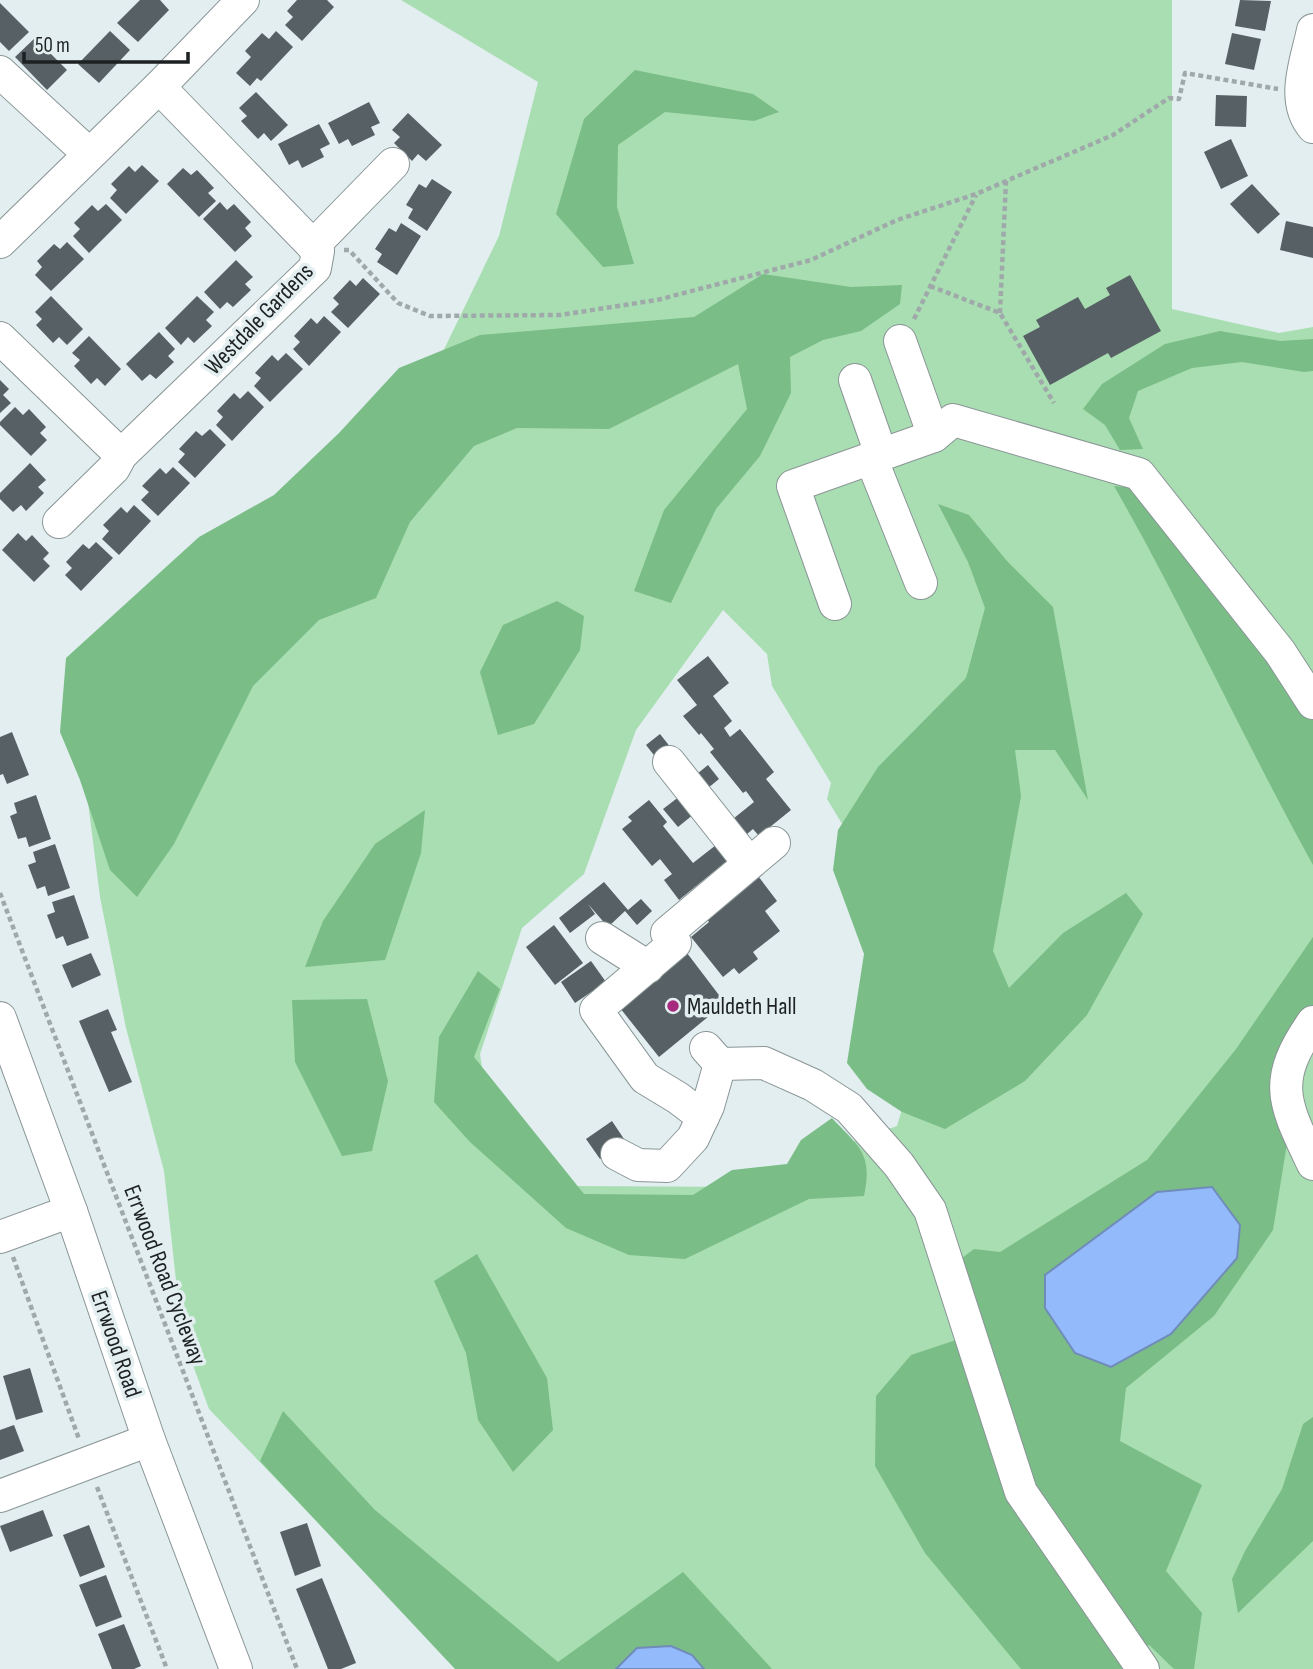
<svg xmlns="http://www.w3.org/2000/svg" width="1313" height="1669" viewBox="0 0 1313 1669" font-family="'Sofia Sans Condensed',sans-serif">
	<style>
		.green { fill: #a9deb2; fill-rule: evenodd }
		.forest { fill: #7abd87; fill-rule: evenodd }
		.water { fill: #93bafb; stroke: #708cba; stroke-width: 2 }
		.building { fill: #576064 }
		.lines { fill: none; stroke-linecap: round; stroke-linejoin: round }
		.minor-casing { stroke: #8a9596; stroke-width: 34 }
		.path { stroke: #a0a9aa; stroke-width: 4.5; stroke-dasharray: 5 3.5; stroke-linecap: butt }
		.minor { stroke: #fff; stroke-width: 32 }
		.poi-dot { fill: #a62b7e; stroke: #e2eeef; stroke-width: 2.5 }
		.labels { text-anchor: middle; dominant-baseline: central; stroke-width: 7; stroke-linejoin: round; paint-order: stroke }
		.street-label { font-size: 24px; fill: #1d2122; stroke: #e2eeef }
		.poi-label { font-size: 24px; fill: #1d2122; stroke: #e2eeef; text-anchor: start }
	</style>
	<rect width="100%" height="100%" fill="#e2eeef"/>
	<path class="green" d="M401,0H1172V309L1279,333L1313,327V1669H458L209,1409L182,1335L164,1171L126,1028L100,897L82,755L403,434L499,236L538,82ZM723,610L767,654L772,686L831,783L827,799L864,860L909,1086L897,1126L837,1147L758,1187L567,1186L485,1089L480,1054L522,928L584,874L636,730Z"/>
	<g class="forest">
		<path d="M635,70L753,94L779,112L754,121L665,112L618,145L617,207L634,264L603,267L556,214L584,119Z"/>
		<path d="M763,274L851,287L902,285L900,304L861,331L823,340L790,357L791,393L760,456L716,509L671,603L634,591L664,510L747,409L738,364L609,429L517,428L474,446L410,522L376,598L319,620L253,686L174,844L137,897L110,870L80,780L60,732L66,658L199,537L274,495L339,433L399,368L480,335L694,317Z"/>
		<path d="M1220,331L1280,341L1313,339V371L1304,372L1242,362L1192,368L1138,391L1129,418L1143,449L1120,450L1105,425L1083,409L1102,384L1165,344Z"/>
		<path d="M1114,486L1174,491L1313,715V865C1244,740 1185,610 1114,486Z"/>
		<path d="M938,504L969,515L1007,561L1053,607L1088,800L1055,750H1015L1021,796L993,951L1009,988L1063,933L1126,893L1143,914L1087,1015L1025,1081L945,1129L902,1112L867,1089L847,1063L864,954L833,870L838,830L878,767L966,678L985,608L968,562Z"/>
		<path d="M557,601L584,616L580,650L534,724L498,735L480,672L503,625Z"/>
		<path d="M425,810L421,853L385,960L305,967L323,921L375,844Z"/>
		<path d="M1313,937V1049L1300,1063L1273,1230L1214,1316L1126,1388L1120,1441L1202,1485L1166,1571L1202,1613L1194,1669H1174L1149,1645L1120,1654L1128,1669H1021L925,1553L875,1466L876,1396L911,1355L959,1339L949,1298L962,1258L974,1249L1000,1252L1147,1160L1236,1049ZM1237,1258L1171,1334L1111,1366L1075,1353L1045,1308Z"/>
		<path d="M478,971L500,989L474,1057L584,1194L693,1195L732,1170L787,1164L801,1140L832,1118C859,1147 873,1153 864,1196L809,1199L685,1259L629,1255L566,1228L470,1142L434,1102L439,1037Z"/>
		<path d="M367,999L388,1081L372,1151L342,1156L295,1062L292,1000Z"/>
		<path d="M477,1254L547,1378L553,1430L513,1472L478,1420L466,1353L434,1281Z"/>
		<path d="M283,1411L375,1510L558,1662L683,1572L772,1669H704L692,1655L637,1648L616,1669H455L260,1461Z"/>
		<path d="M1313,1417V1541L1238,1613L1232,1579L1245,1551L1282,1489L1303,1424Z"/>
	</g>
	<g class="water">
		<path d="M1212,1187L1240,1225L1237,1258L1171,1334L1111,1367L1075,1353L1045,1308V1275L1157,1192Z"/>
		<path d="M671,1646L692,1655L704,1669H616L637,1648Z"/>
	</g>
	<g class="building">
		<path d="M140,0H160L169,10L138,42L117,23Z"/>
		<path d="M297,0H327L334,7L302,41L285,25L293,17L287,11Z"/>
		<path d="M1240,0L1271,1L1265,31L1235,26Z"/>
		<path d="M0,3L29,32L9,51L0,42Z"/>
		<path d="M110,31L130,50L99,83L78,64Z"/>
		<path d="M276,31L293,47L261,81L257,78L250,86L236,73L251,57L245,51L262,33L269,39Z"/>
		<path d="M1232,33L1261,39L1254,70L1225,64Z"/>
		<path d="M35,38L67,70L47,90L15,57Z"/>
		<path d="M256,92L288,125L271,141L264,133L258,139L241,121L247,116L239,108Z"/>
		<path d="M1216,95L1247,96L1246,127L1215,126Z"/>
		<path d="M369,102L380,123L371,127L375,135L352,146L348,139L339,144L328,123Z"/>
		<path d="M408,113L442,145L426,161L418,154L412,161L394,143L400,137L392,130Z"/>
		<path d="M319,124L330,144L320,149L324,157L302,168L298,160L289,165L278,144Z"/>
		<path d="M1231,139L1248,176L1221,189L1204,152Z"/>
		<path d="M142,165L159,181L126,214L110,198L117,190L111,184L129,166L135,172Z"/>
		<path d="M183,168L191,175L197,170L214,188L208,193L216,201L199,217L167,184Z"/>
		<path d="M432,179L452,192L427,231L408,218L413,209L406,205L419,184L426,188Z"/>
		<path d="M1252,184L1280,214L1258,234L1230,204Z"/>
		<path d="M220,202L227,210L234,204L251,222L245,228L252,236L235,252L203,219Z"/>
		<path d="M106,204L122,220L89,253L73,236L80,229L74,223L92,205L98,211Z"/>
		<path d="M1286,221L1313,227V258L1280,250Z"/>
		<path d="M401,223L421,236L397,275L377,262L382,254L375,249L389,228L396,232Z"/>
		<path d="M67,242L84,259L51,291L35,275L42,267L37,261L54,244L60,249Z"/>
		<path d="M236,260L253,277L245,284L251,290L233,307L227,302L220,309L204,292Z"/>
		<path d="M1130,275L1161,331L1111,358L1108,353L1050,385L1023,336L1040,327L1036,320L1078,297L1085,309L1110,295L1106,288Z"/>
		<path d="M363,278L380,294L348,328L331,312L339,304L333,298L350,280L356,286Z"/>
		<path d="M51,296L83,329L67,345L59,337L53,343L36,325L42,319L35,312Z"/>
		<path d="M197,296L214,312L206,320L212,326L194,343L188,337L181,345L165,328Z"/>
		<path d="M324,316L341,332L309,366L293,349L300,342L294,336L311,318L317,324Z"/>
		<path d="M159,332L175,349L168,356L174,362L156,379L150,374L142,381L126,364Z"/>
		<path d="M89,336L121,369L105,386L97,378L91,384L74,366L80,360L72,353Z"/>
		<path d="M286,353L303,369L270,402L254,386L261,378L255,373L272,355L278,361Z"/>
		<path d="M0,380L9,389L3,395L11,403L0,413Z"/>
		<path d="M248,391L264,407L232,441L216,425L223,417L217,411L234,393L240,399Z"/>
		<path d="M15,407L23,415L29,409L46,427L40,433L47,440L31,456L0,425V422Z"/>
		<path d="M210,429L226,445L195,478L178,462L185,454L179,449L196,431L202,436Z"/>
		<path d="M30,463L46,480L38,487L44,493L26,511L21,505L13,512L0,499V493Z"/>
		<path d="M173,467L190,483L158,516L141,500L149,492L142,486L160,468L166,474Z"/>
		<path d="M134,505L151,521L119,555L102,539L109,531L103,525L121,507L127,513Z"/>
		<path d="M18,533L26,541L32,535L49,553L43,559L50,566L34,582L2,550Z"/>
		<path d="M96,542L113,558L81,591L65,575L72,568L66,562L83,544L89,549Z"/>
		<path d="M708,656L729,683L713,696L732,721L724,728L730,737L740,729L774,772L766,779L791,810L759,836L753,829L741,839L728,823L754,802L746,791L743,793L710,752L714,749L701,733L699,735L683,716L697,705L677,680Z"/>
		<path d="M12,732L29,775L7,784L3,774L0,775V737Z"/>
		<path d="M660,734L671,748L657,759L646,745Z"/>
		<path d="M708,765L719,779L703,792L692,778Z"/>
		<path d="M36,795L51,839L29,847L26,837L18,839L10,816L17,813L14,803Z"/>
		<path d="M680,796L694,814L678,827L663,809Z"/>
		<path d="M649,800L667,822L663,826L693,863L716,845L728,860L679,900L664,880L672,874L660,859L652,866L622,829L632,821L628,817Z"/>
		<path d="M55,844L70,888L48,896L45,886L37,889L28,865L36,862L33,852Z"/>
		<path d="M755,872L777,901L765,911L780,931L753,952L758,959L739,974L734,968L723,977L691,937L709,922L707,919Z"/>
		<path d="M604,882L628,910L641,899L652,911L637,925L625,911L608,927L588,904L595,914L570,933L559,918Z"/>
		<path d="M74,895L89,938L67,946L63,936L56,939L47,915L55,912L52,902Z"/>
		<path d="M554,925L583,963L555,985L526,947Z"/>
		<path d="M91,953L101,975L72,988L62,965Z"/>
		<path d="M687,953L725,1003L659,1057L620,1008Z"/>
		<path d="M591,961L606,982L575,1003L561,982Z"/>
		<path d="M108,1009L117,1030L111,1032L132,1082L109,1092L79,1021Z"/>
		<path d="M612,1121L626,1142L600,1159L586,1139Z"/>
		<path d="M30,1368L43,1412L16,1420L3,1376Z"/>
		<path d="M14,1425L24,1451L0,1460V1430Z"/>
		<path d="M43,1510L53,1536L10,1552L0,1526Z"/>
		<path d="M307,1523L321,1566L295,1576L280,1532Z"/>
		<path d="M89,1525L105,1567L80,1577L63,1535Z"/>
		<path d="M106,1575L122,1617L96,1627L79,1585Z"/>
		<path d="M322,1578L356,1663L341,1669H328L296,1589Z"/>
		<path d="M124,1624L141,1666L134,1669H112L98,1634Z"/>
	</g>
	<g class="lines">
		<g class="minor-casing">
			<g id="minor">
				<path d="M1313,30C1307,60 1290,100 1313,127"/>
				<path d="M0,72L89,154"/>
				<path d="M0,242L159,87L243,0"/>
				<path d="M313,246L393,164"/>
				<path d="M0,338L121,455"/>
				<path d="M900,341L934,436"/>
				<path d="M855,380L881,454"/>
				<path d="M871,458L921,583"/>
				<path d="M59,522L114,468L121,455L315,268L318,251L159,87"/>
				<path d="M835,604L793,486L934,436L953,420L1139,474L1280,652L1313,703"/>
				<path d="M669,762L749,863"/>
				<path d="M602,938L648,967"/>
				<path d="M0,1018L71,1211L149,1440L236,1669"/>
				<path d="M1313,1022C1271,1082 1284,1103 1313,1164"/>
				<path d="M706,1048L720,1064L764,1063L813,1085L849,1108L899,1165L930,1210L1021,1492L1143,1669"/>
				<path d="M703,1117L678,1098L645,1078L596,1010L675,943L667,933L774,843"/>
				<path d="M617,1154L638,1165L667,1166L693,1138L708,1106L720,1064"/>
				<path d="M0,1237L71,1211"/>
				<path d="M0,1496L149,1440"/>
			</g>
		</g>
		<g class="path">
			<path d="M344,250H349L398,303L430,316L560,315L657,300L811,260L897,220L976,194L1113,135L1169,98L1179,99L1185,73L1278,89"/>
			<path d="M930,286L1000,313L1054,403"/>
			<path d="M1000,313L1006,181"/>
			<path d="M914,319L976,195"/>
			<path d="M0,893L297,1669"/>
			<path d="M13,1257L79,1439"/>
			<path d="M97,1487L167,1669"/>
		</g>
		<use href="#minor" class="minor"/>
	</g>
	<circle class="poi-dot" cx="673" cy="1006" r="7"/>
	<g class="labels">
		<g class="street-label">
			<text transform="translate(259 319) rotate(-46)">Westdale Gardens</text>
			<text transform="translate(165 1275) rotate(69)">Errwood Road Cycleway</text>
			<text transform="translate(116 1344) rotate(71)">Errwood Road</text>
		</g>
		<g class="poi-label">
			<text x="687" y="1006">Mauldeth Hall</text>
		</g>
	</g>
	<path d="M24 52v10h164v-10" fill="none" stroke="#1d2122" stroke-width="3.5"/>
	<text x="35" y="52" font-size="21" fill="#1d2122" stroke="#e2eeef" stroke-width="5" paint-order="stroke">50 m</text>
</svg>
